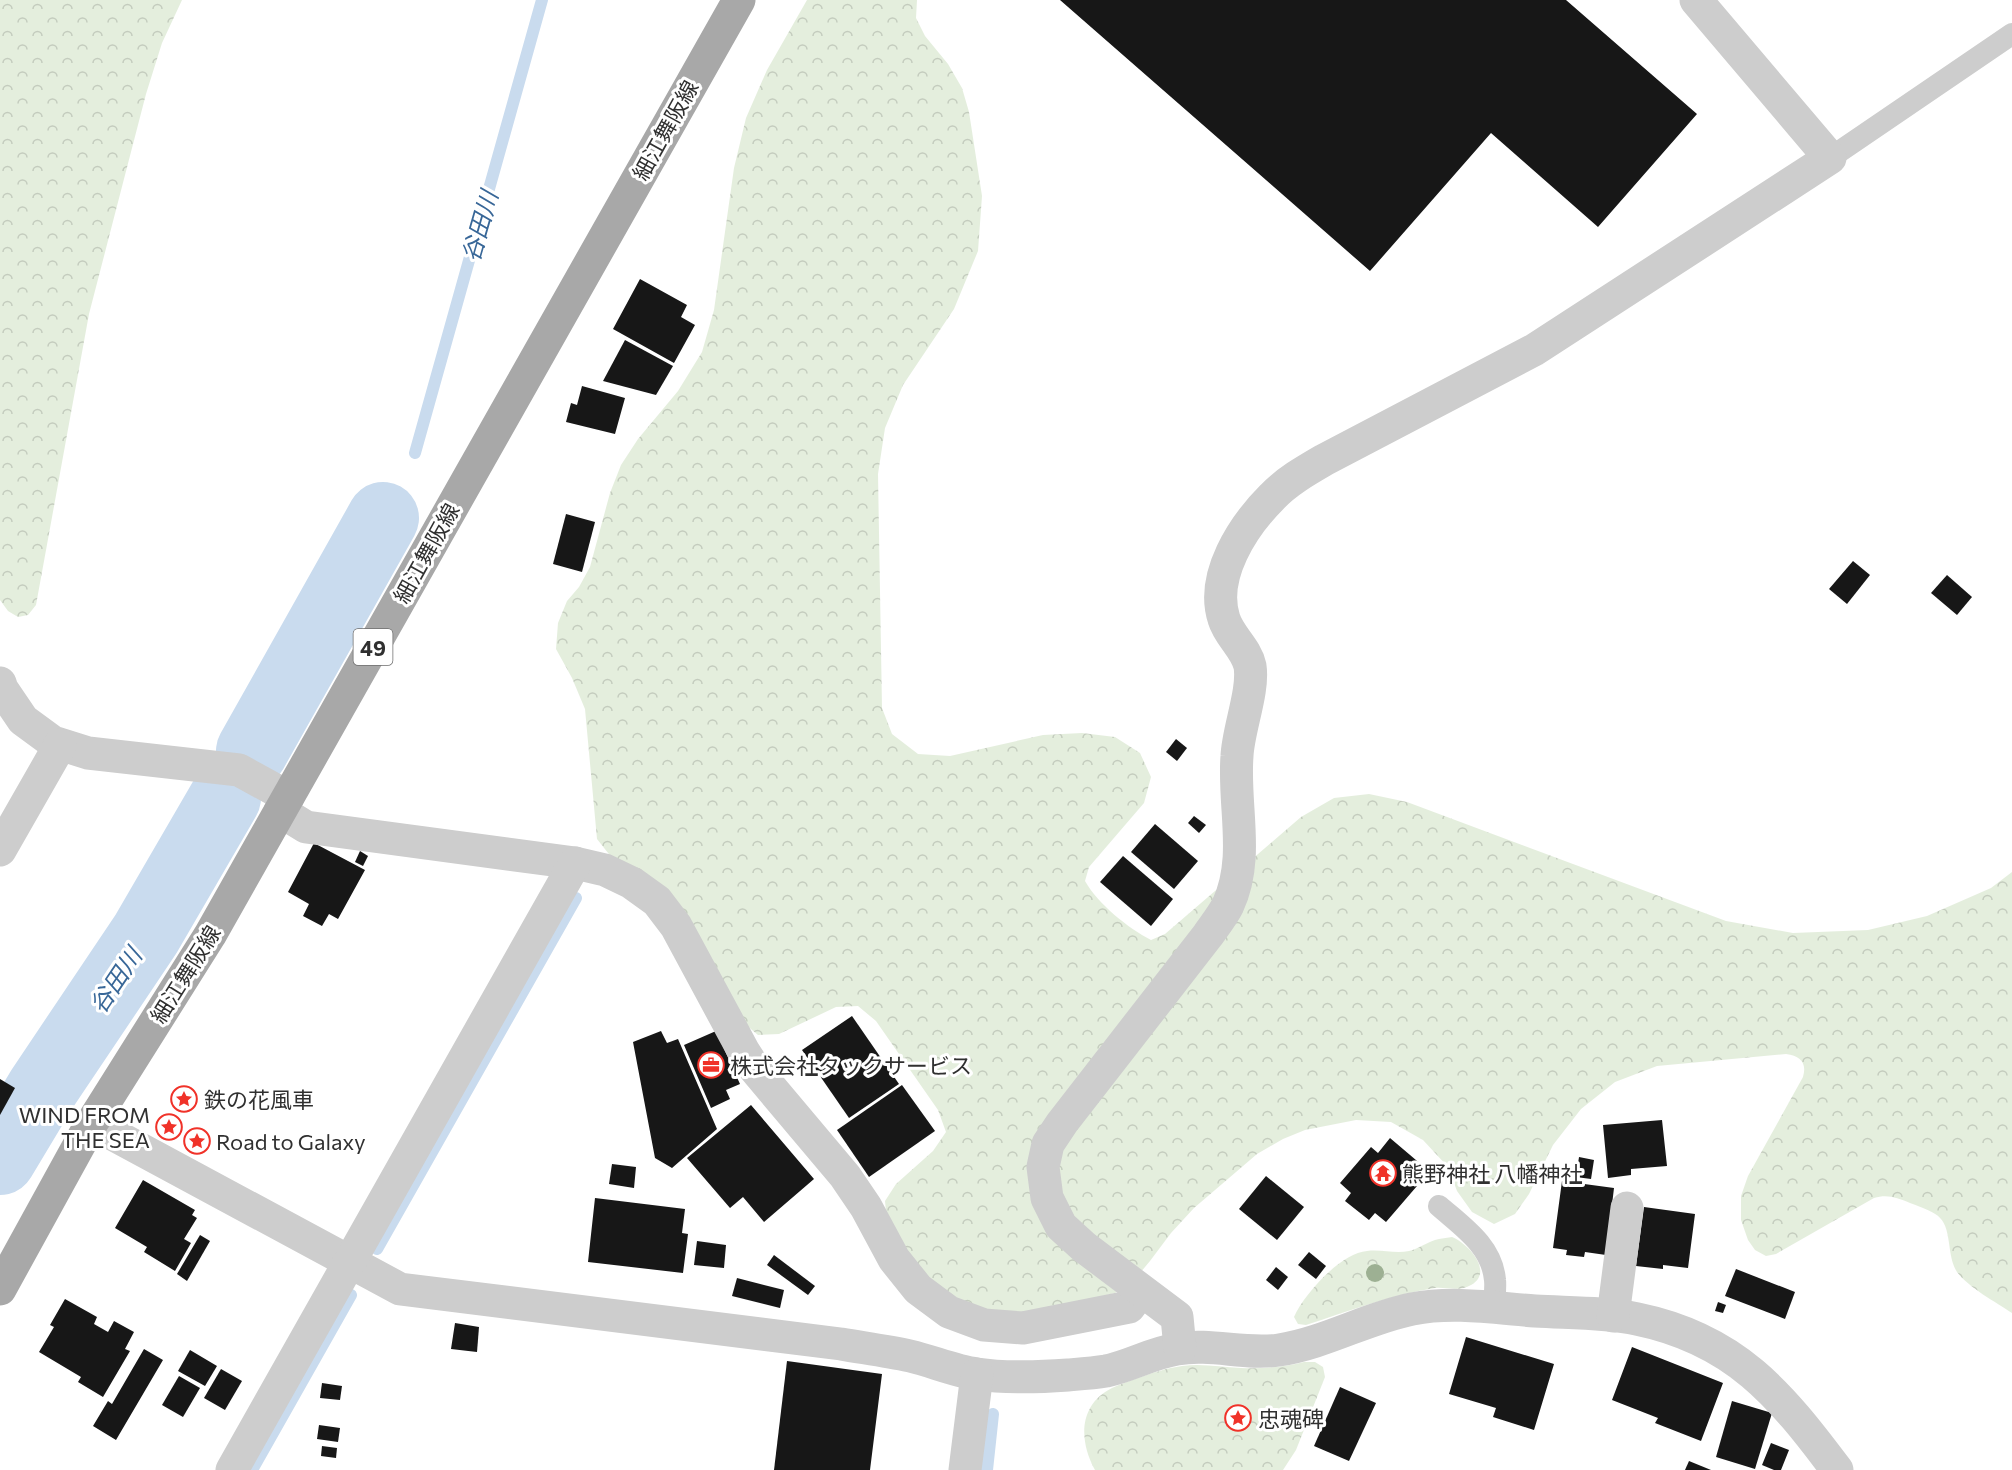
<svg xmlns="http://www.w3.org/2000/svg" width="2012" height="1470" viewBox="0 0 2012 1470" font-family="Commissioner,'Noto Sans JP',sans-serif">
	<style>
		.forest { fill: url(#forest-crowns) }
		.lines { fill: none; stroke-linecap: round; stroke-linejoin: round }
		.stream { stroke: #c9dbee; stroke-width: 12 }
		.river { stroke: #c9dbee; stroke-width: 72 }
		.building { fill: #171717 }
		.lane { stroke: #cdcdcd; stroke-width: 22 }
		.street { stroke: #cdcdcd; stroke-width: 33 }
		.primary { stroke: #a8a8a8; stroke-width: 33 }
		.tree { fill: #9db093 }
		.labels { text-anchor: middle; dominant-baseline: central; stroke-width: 6; stroke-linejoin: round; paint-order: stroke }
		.shield { fill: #fff; stroke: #6e6e6e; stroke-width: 1.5 }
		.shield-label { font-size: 21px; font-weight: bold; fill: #303030 }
		.street-label { font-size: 22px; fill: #303030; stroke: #fff }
		.poi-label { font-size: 22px; fill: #303030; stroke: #fff; text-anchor: start }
		.water-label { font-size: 24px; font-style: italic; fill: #386798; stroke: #fff }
	</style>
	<defs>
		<pattern id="forest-crowns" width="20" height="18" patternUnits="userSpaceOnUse" patternTransform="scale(1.5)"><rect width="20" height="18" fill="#e4eedd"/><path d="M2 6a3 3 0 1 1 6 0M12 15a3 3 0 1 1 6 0" fill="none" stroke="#c4ccbe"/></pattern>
	</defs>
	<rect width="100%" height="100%" fill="#fff"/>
	<g class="forest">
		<path d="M0,0H182L162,43L146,94L89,314L36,605L28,615L18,617L8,611L0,600Z"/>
		<path d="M807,0H917L916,18L925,36L948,64L962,88L969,112L982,196L978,251L954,309L903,385L885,428L878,474L882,708L892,734L918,754L950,756L1043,735L1082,733L1115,737L1140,753L1151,777L1144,803L1089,867L1085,881C1098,904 1128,928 1151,940L1165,934L1301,817L1334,798L1369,794L1407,802L1726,921L1793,933L1868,930L1927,916L1991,888L2012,872V1313C1996,1302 1969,1288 1957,1272C1953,1266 1951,1257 1950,1250C1946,1215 1941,1215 1910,1203C1897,1198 1888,1194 1874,1198L1776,1254L1766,1256L1755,1250L1748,1240L1741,1220V1196L1748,1176L1803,1077C1807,1063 1801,1056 1786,1054L1657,1066L1615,1082L1581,1109L1553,1145L1529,1194L1515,1214L1494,1224L1472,1212L1457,1191L1448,1167L1423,1140L1391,1122L1356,1120L1305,1130L1283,1139L1257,1154L1194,1208L1171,1233L1150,1261L1135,1279L1115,1293L1022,1316L987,1314L954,1301L926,1280L887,1222L885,1201L896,1184L933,1151L946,1132L938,1110L876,1021L858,1006L836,1007L779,1034L758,1035L739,1019L597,839L585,709L572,678L556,649L558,623L567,601L579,587L590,567L610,493L621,465L638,439L678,391L702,352L714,310L734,168L746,118L767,70Z"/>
		<path d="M1452,1237C1469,1244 1494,1272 1471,1285C1460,1292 1447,1287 1435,1288C1391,1295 1349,1311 1306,1325L1298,1324L1294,1317C1304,1294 1341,1253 1367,1251C1381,1249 1395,1254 1409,1251C1419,1249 1428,1241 1439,1239C1443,1238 1448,1238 1452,1237Z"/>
		<path d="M1304,1362H1315L1323,1367L1325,1377L1296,1450L1283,1470H1095C1079,1441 1078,1405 1112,1388C1120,1384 1129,1381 1138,1378C1152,1373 1167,1368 1182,1366C1201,1363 1221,1367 1241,1368C1263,1369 1283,1367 1304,1362Z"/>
	</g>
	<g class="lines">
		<g class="stream">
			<path d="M415,453L542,0"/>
			<path d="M377,1249L576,898"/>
			<path d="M252,1470L351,1295"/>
			<path d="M987,1470L993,1414"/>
		</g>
		<g class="river">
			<path d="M252,751L383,518"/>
			<path d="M0,1159L42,1089L146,934L225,798"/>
		</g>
	</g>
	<g class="building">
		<path d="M1060,0H1566L1697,114L1598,227L1491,133L1370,271Z"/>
		<path d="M640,279L687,305L681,317L695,325L674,363L613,329Z"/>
		<path d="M625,340L673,366L656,395L603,381Z"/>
		<path d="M582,386L625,398L615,434L566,422L571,403L577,405Z"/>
		<path d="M566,514L595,522L582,572L553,564Z"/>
		<path d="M1853,561L1870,575L1847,604L1829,589Z"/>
		<path d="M1947,575L1972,597L1957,615L1931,593Z"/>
		<path d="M1176,739L1187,748L1177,761L1166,752Z"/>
		<path d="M1194,816L1206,825L1199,833L1188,823Z"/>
		<path d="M1155,824L1198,861L1174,889L1131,852Z"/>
		<path d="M314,843L365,870L338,919L329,914L322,926L303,916L309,904L288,892Z"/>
		<path d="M360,851L368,856L363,866L355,862Z"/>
		<path d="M1123,856L1173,899L1151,926L1100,882Z"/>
		<path d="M852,1016L899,1084L849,1118L802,1050Z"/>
		<path d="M661,1031L667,1043L678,1039L717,1129L672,1168L655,1158L633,1042Z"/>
		<path d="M716,1031L740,1084L726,1090L730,1099L711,1108L684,1045Z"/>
		<path d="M0,1079L15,1088L0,1115Z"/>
		<path d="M902,1085L935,1131L869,1177L837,1130Z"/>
		<path d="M751,1105L814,1179L764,1222L743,1197L730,1208L687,1158Z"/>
		<path d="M1662,1120L1667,1166L1631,1169V1175L1608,1178L1603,1125Z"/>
		<path d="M1390,1138L1423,1166L1410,1181L1417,1186L1386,1222L1375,1213L1369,1220L1345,1201L1351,1193L1340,1183L1371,1147L1378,1153Z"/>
		<path d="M1579,1157L1594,1160L1591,1179L1576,1177Z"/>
		<path d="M612,1164L636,1167L634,1188L609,1184Z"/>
		<path d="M1266,1176L1304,1207L1277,1240L1239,1209Z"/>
		<path d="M143,1180L195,1210L192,1215L197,1218L184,1239L191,1243L175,1271L144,1252L147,1247L115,1228Z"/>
		<path d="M1562,1181L1614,1188L1606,1255L1585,1252L1584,1257L1566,1255L1567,1250L1553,1248Z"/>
		<path d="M595,1198L685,1209L682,1233L688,1234L683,1273L588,1262Z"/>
		<path d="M1644,1207L1695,1214L1688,1268L1663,1265V1269L1636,1266Z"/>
		<path d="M200,1235L210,1241L187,1281L177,1274Z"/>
		<path d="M697,1241L726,1245L724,1268L694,1265Z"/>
		<path d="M1309,1252L1326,1266L1316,1279L1298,1265Z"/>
		<path d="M774,1255L815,1286L808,1295L767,1265Z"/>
		<path d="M1276,1267L1288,1277L1278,1290L1266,1280Z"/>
		<path d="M1736,1269L1795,1292L1785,1319L1725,1296Z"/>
		<path d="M737,1278L784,1290L780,1308L732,1296Z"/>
		<path d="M65,1299L97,1317L94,1324L108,1332L114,1321L134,1332L125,1349L130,1351L103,1397L78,1382L81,1377L39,1352L54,1327L50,1325Z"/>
		<path d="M1718,1302L1726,1305L1723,1313L1715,1311Z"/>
		<path d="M455,1323L479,1327L477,1352L451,1349Z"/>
		<path d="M1466,1337L1554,1364L1534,1430L1493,1417L1496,1408L1449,1394Z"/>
		<path d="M1632,1347L1723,1383L1701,1441L1655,1423L1658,1418L1612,1400Z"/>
		<path d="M144,1349L163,1360L116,1440L93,1426L108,1401L112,1404Z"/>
		<path d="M190,1350L217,1366L205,1386L178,1371Z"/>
		<path d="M787,1361L882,1374L870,1470H774Z"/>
		<path d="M221,1369L242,1381L225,1410L204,1398Z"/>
		<path d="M179,1376L200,1388L183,1417L162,1405Z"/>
		<path d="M322,1383L342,1386L340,1400L320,1398Z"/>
		<path d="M1340,1387L1376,1403L1349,1461L1314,1446Z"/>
		<path d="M1732,1401L1772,1413L1755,1469L1716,1457Z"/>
		<path d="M319,1425L340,1428L338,1442L317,1439Z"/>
		<path d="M1771,1443L1789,1450L1781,1470H1774L1762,1465Z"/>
		<path d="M322,1446L337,1448L336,1458L321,1456Z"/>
		<path d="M1689,1461L1711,1470H1685Z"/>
	</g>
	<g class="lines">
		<g class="lane">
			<path d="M1830,158L2012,34"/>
			<path d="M1439,1206C1463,1227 1492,1246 1495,1280C1496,1289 1494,1299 1494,1308"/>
		</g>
		<g class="street">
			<path d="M0,683L2,689L23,720L53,742L88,753L239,770L288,797"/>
			<path d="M280,811L306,827L575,863L605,870L632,883L657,901L676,926L744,1052L755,1069L845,1176L866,1207L894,1259L918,1289L949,1312L984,1325L1023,1328L1129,1307L1141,1291"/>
			<path d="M0,850L60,745"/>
			<path d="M92,1123L400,1289L841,1344C864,1348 887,1351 910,1356C932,1361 954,1371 977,1374C1004,1378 1041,1377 1068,1375C1080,1374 1094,1373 1106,1371C1130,1366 1152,1353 1177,1349C1211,1343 1245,1355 1279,1350C1325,1343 1367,1318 1412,1309C1453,1301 1495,1308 1535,1311C1569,1313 1604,1312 1637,1319C1735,1339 1780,1394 1837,1470"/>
			<path d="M1613,1316L1627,1208"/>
			<path d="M1180,1348L1177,1317L1084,1247L1061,1226L1047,1198L1043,1167L1048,1144L1062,1123L1208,935C1215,925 1223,915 1228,905C1250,857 1233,806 1237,756C1238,730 1254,691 1250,666C1246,648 1229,636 1224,619C1210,576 1243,526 1272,497C1286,482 1305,471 1324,460L1534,350L1830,158L1696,0"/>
			<path d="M232,1470L575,863"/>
			<path d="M965,1470L977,1374"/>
		</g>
		<path class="primary" d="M0,1289L88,1129L210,935L739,0"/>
	</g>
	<circle class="tree" cx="1375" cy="1273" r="9"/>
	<defs>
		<g id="office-ring" transform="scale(1.35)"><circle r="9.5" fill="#fff" stroke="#f03229" stroke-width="1.5"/><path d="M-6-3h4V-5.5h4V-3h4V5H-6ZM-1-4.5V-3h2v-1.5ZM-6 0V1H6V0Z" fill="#f03229"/></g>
		<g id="sight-ring" transform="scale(1.35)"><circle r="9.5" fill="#fff" stroke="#f03229" stroke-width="1.5"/><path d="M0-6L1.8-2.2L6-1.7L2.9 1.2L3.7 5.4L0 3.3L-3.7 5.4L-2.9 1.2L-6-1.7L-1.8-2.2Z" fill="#f03229"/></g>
		<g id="temple-ring" transform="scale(1.35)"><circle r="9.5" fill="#fff" stroke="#f03229" stroke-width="1.5"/><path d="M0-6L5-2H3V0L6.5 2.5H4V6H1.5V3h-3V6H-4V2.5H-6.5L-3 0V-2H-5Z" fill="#f03229"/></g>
	</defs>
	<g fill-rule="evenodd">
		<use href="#office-ring" x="711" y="1065"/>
		<use href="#sight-ring" x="184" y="1099"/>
		<use href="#sight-ring" x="169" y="1127"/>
		<use href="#sight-ring" x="197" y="1141"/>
		<use href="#temple-ring" x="1383" y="1173"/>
		<use href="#sight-ring" x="1238" y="1418"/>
	</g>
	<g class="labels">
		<rect class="shield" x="353.5" y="629" width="39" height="36" rx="4.5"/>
		<g class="shield-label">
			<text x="373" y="647">49</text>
		</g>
		<g class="street-label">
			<text transform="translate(665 130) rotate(-61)">細江舞阪線</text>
			<text transform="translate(426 553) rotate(-61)">細江舞阪線</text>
			<text transform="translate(185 974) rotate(-58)">細江舞阪線</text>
		</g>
		<g class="poi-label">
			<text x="730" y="1065">株式会社タックサービス</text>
			<text x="204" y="1099">鉄の花風車</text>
			<text x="150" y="1114" text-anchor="end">WIND FROM<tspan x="150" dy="25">THE SEA</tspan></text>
			<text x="216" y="1141">Road to Galaxy</text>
			<text x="1402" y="1173">熊野神社 八幡神社</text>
			<text x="1258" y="1418">忠魂碑</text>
		</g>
		<g class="water-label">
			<text transform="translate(479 226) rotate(-74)">谷田川</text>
			<text transform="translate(115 980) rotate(-56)">谷田川</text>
		</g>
	</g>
</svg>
